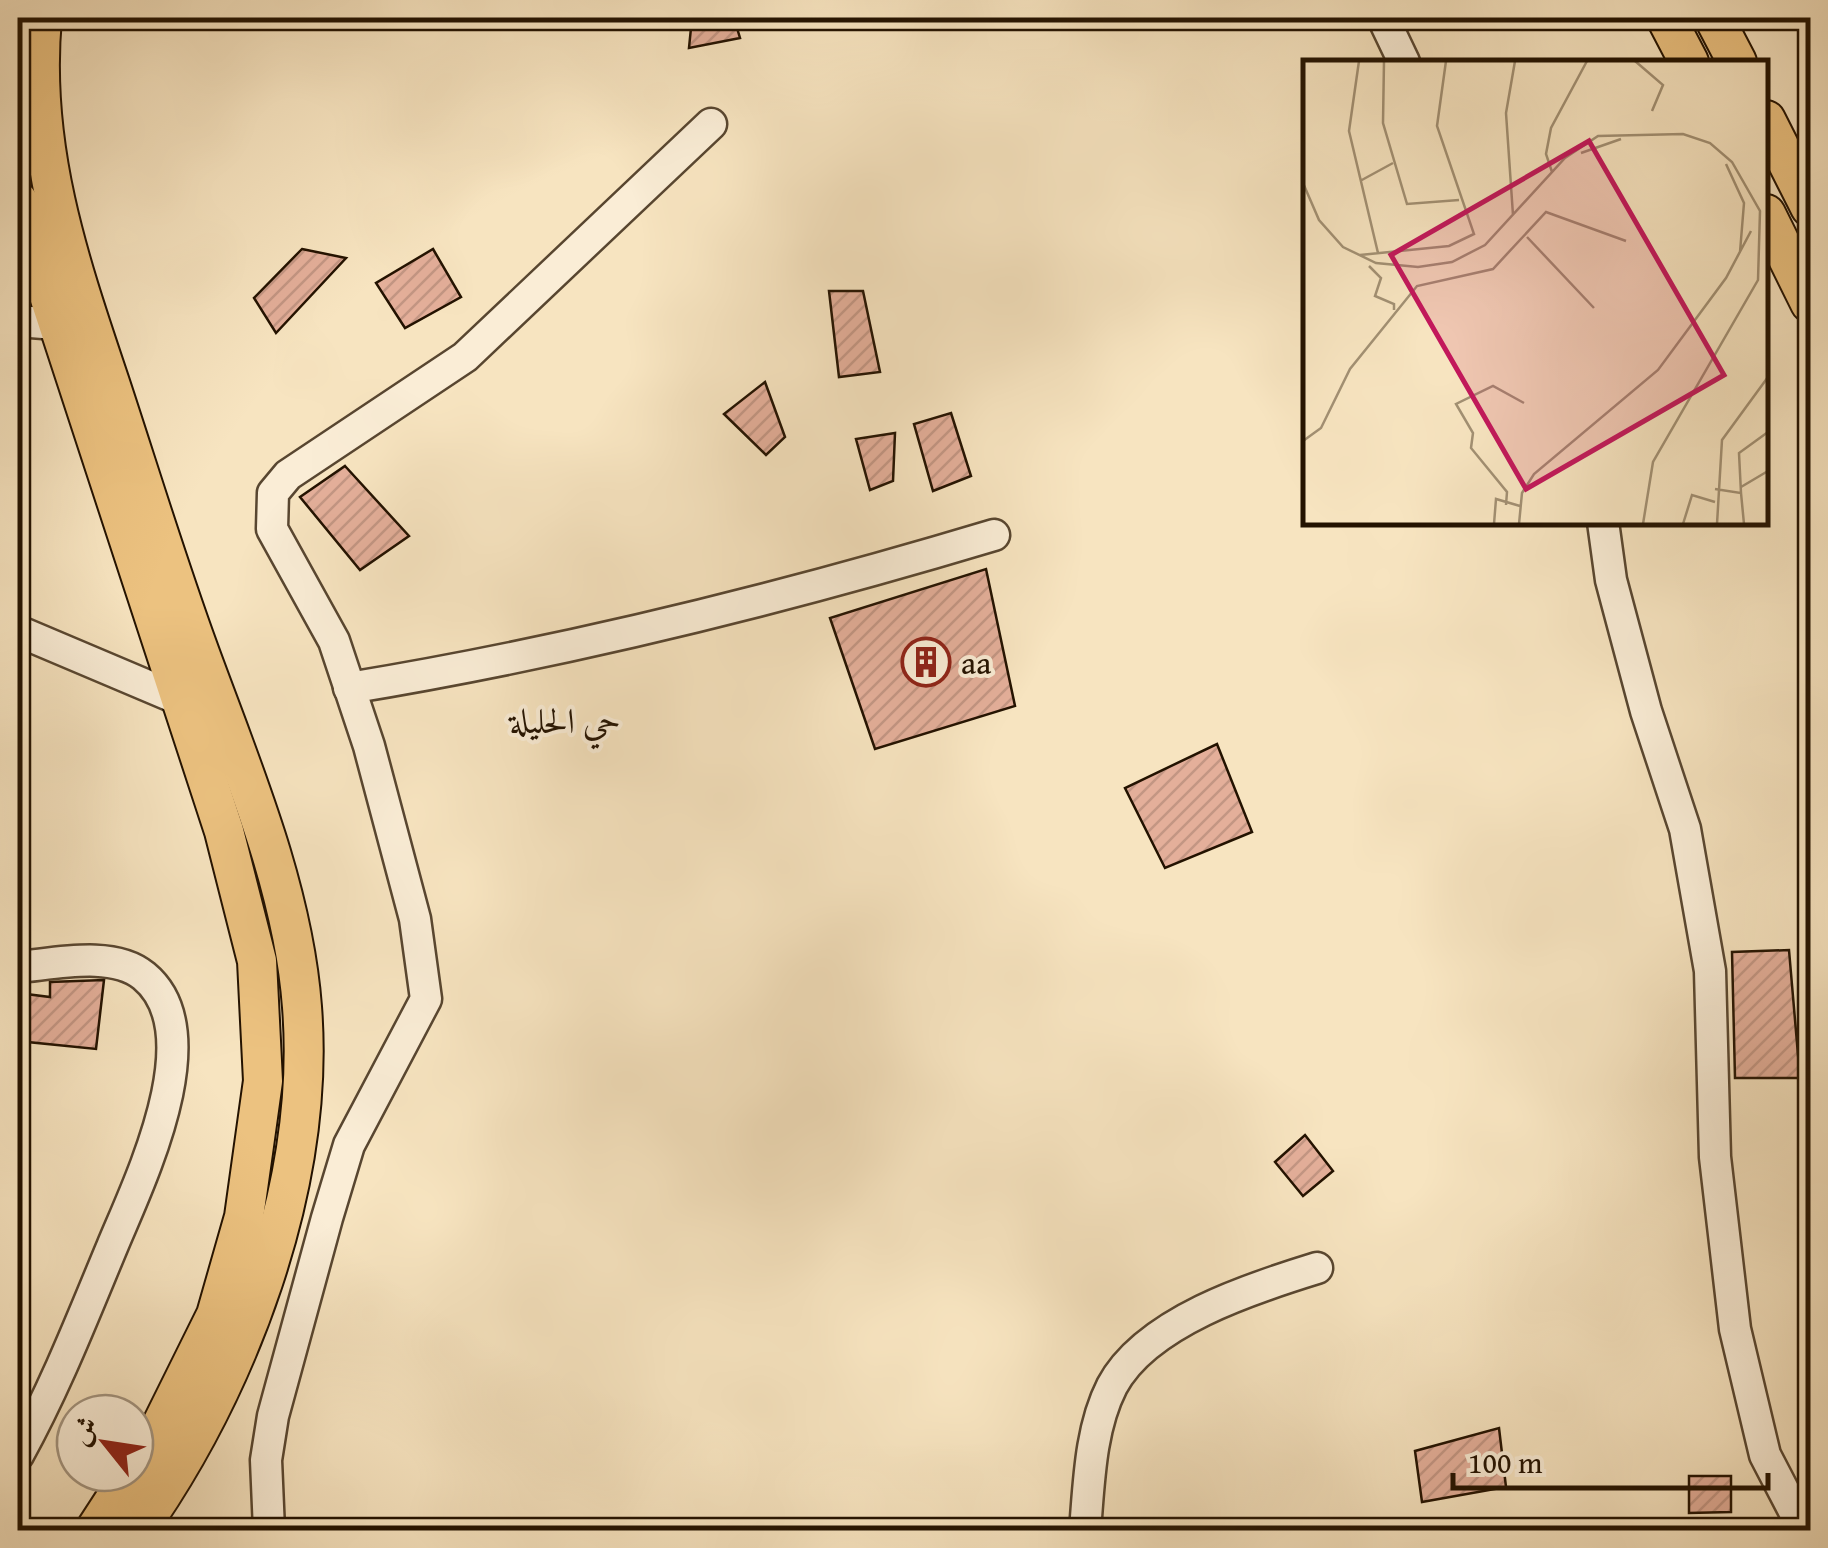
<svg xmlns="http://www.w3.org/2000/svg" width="1828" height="1548" viewBox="0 0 1828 1548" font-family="'Gentium Book Plus',Amiri,serif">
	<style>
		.building { fill: url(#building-hatch); stroke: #231200; stroke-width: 2.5 }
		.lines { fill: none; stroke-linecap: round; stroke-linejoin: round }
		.minor-casing { stroke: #584630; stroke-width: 35 }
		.major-casing { stroke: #231200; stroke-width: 42 }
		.minor { stroke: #faedd6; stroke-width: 30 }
		.major { stroke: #ecc280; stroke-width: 38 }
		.labels { text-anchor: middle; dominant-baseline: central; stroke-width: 8; stroke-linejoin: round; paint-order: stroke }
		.poi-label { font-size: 32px; fill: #231200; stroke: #faedd6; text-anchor: start }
		.neighbourhood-label { font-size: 35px; fill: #231200; stroke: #faedd6 }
		.inset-road { fill: none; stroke: #a29073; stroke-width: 2.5 }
		.view { fill: #c2185b; fill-opacity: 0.15; stroke: #c2185b; stroke-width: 5 }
		.inset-edge { fill: none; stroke: #231200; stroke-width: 5 }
	</style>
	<defs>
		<pattern id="building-hatch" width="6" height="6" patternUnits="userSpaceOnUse" patternTransform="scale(2.5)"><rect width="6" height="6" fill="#e4af9a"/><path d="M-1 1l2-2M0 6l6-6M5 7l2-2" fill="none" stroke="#c39683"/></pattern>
	</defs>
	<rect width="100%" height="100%" fill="#f7e4c0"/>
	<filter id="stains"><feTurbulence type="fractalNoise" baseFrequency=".002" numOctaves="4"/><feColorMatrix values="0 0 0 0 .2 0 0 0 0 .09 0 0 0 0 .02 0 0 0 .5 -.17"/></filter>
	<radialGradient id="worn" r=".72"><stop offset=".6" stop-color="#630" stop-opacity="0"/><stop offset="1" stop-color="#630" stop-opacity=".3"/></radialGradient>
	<g class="building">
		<path d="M692,18H734L740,38L689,48Z"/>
		<path d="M302,249L346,258L276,333L254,298Z"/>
		<path d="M433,249L461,297L405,328L376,283Z"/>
		<path d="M829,291H863L880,372L839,377Z"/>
		<path d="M765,382L785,437L766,455L724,414Z"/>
		<path d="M951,413L971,476L933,491L914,424Z"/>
		<path d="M895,433L893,481L870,490L856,439Z"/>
		<path d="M345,466L409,536L360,570L300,497Z"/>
		<path d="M986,569L1015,706L875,749L830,618Z"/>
		<path d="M1217,744L1252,832L1165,868L1125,788Z"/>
		<path d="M1789,950L1800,1078H1735L1732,952Z"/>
		<path d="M104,980L96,1049L18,1041V993L50,997V982Z"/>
		<path d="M1305,1135L1333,1171L1303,1196L1275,1162Z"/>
		<path d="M1499,1428L1506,1487L1422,1502L1415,1451Z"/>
		<path d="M1689,1476H1731V1512L1689,1513Z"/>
	</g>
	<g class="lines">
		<g class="minor-casing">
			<g id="minor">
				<path d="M1383,18L1404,62"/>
				<path d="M18,321L56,324"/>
				<path d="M1603,522L1611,580L1646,711L1685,829L1710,971L1715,1157L1735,1329L1765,1455L1804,1530"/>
				<path d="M18,631L181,700"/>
				<path d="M349,688C568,652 781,599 994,535"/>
				<path d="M18,967C54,964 113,950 144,976C213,1033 138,1184 112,1247C82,1319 55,1388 18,1455"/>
				<path d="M269,1530L266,1460L273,1416L327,1218L349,1145L426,999L415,919L369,746L334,641L272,529L273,493L288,475L465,357L711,124"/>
				<path d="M1085,1530C1089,1483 1090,1429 1112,1386C1146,1322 1252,1288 1317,1268"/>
			</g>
		</g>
		<g class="major-casing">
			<g id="major">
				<path d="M42,18C30,148 69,261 110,383C139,471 166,560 198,648C239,761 293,885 302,1007C316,1186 239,1386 138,1530"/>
				<path d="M1666,18L1689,62"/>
				<path d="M1714,18L1737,62"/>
				<path d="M1766,120L1810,207"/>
				<path d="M18,201L224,831L257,961L263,1081L244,1217L216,1315L159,1430L135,1468"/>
				<path d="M1766,214L1810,303"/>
				<path d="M95,1530L132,1473"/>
			</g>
		</g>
		<use href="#minor" class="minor"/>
		<use href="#major" class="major"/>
	</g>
	<defs>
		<g id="building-ring" transform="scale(2.5)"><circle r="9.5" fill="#faedd6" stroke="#8f2418" stroke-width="1.5"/><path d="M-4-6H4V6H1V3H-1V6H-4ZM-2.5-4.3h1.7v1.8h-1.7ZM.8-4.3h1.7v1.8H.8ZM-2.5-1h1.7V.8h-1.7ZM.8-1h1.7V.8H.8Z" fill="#8f2418"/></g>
	</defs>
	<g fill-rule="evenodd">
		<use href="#building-ring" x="926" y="662"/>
	</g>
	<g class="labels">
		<g class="poi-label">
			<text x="961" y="662">aa</text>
		</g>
		<g class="neighbourhood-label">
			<text x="565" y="720">حي الحليلة</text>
		</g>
	</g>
	<g transform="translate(1303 60)">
		<rect width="465" height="465" fill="#f7e4c0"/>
		<path class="inset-road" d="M56,1L46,71L75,193M81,1L80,63L104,144L156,140M332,1L360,25L349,51M278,93L318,79M423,104L441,143L437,192M249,112L243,94L248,68L284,1M57,121L90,103M0,123L16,160L40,187L73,203L115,207L149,202L182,185L262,98L295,76L380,74L407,83L429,102L457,151L455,220L350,402L340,464M210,155L203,53L212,1M224,177L291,248M57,195L146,186L171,174L134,66L143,1M66,206L78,218L72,236L91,244V250M0,381L18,368L47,309L114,226L190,209L243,152L323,181M438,427L465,411M412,429L438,433L441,464M438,433L436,393L465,372M203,445L204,432L168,388L170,373L153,344L190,326L221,343M191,464L193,439L217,446M216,464L219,433L231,414L355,310L423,218L448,171M380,464L389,435L412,442M414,464L419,380L465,317"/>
		<path class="view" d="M286,81L421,315L223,429L88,195Z"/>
		<rect width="465" height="465" class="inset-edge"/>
	</g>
	<rect width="1828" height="1548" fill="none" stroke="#f7e4c0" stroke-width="60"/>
	<rect x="20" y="20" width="1788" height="1508" fill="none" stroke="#231200" stroke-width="5"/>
	<rect x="30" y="30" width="1768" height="1488" fill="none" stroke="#231200" stroke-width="2.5"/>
	<g transform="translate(105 1443) rotate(300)"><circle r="48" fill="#faedd6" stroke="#a49580" stroke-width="2.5"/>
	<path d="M0-8L18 38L0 25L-18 38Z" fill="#8f2418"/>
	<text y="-15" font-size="28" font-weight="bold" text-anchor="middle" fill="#231200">ش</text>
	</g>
	<path d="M1453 1473v15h315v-15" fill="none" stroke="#231200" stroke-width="5"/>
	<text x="1468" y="1473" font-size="30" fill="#231200" stroke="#faedd6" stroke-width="8" paint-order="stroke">100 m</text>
	<rect width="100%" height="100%" filter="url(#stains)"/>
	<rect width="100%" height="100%" fill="url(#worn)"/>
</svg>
